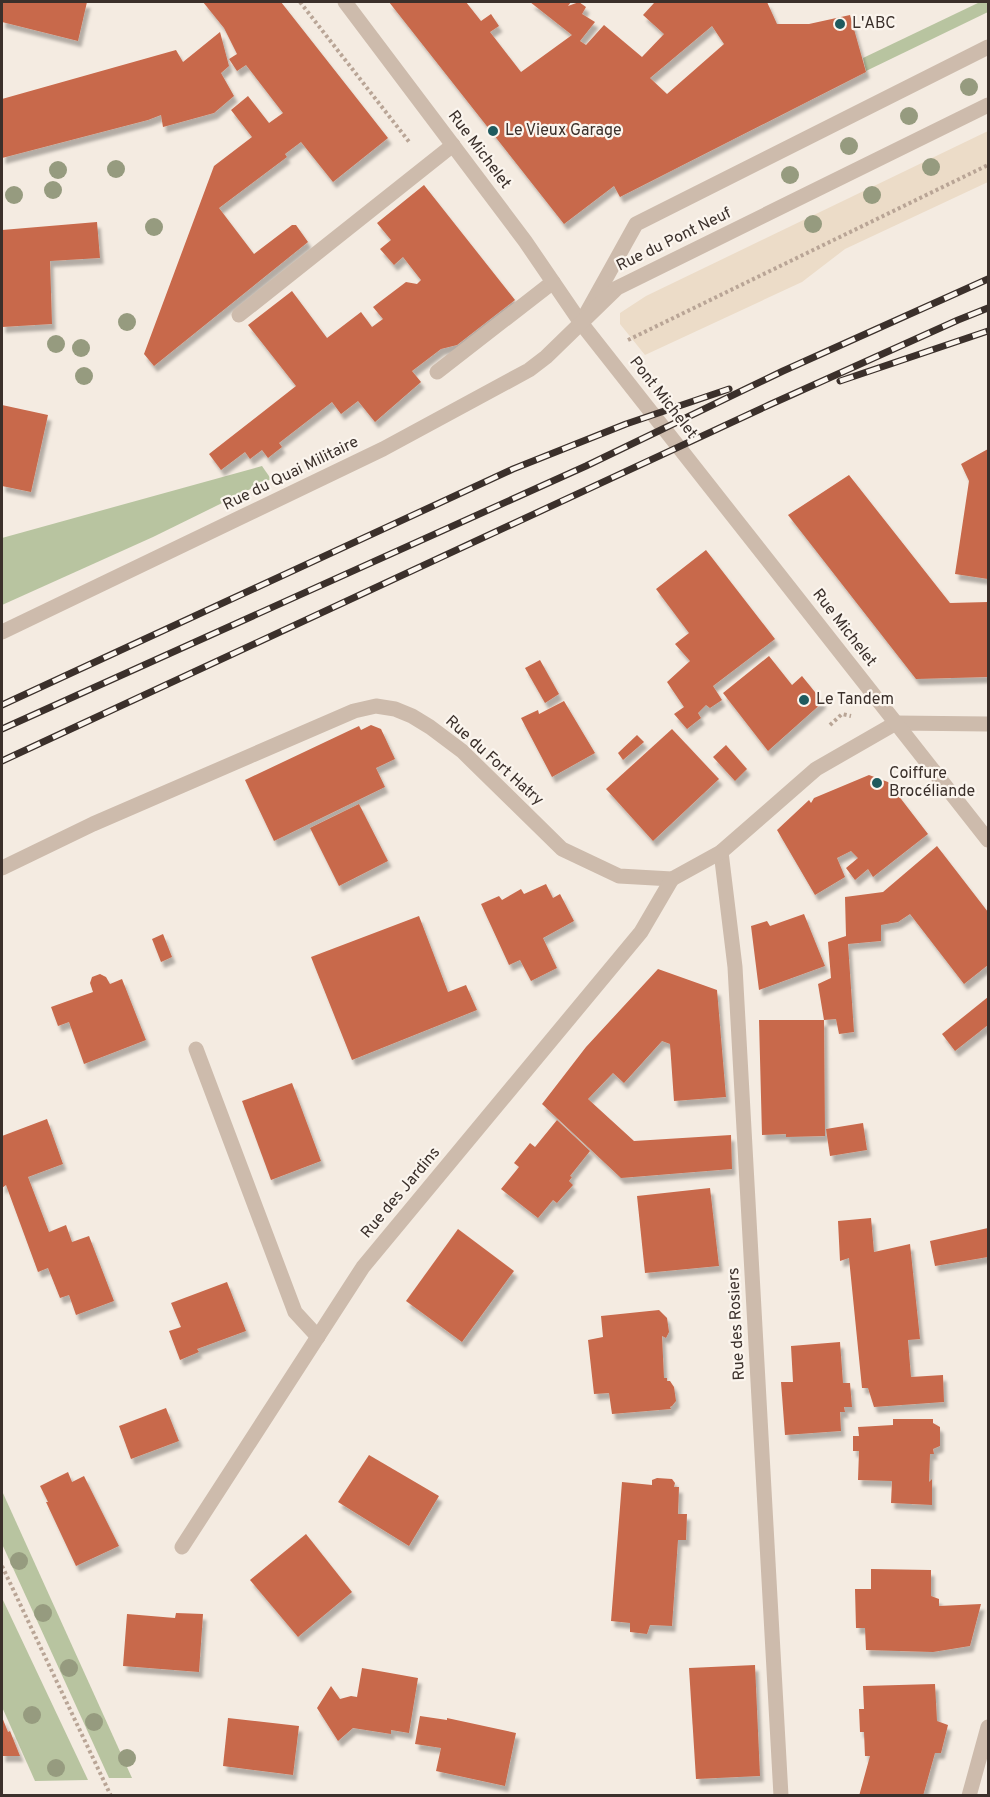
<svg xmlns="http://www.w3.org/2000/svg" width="990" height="1797" viewBox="0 0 990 1797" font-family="Overpass,sans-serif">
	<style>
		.green { fill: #b8c4a0 }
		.plaza { fill: #ecdcc8 }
		.building { fill: #c8694b; fill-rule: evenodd; filter: url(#shadow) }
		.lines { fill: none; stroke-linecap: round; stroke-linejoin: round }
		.path { stroke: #b9a596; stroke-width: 4; stroke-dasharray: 3 3; stroke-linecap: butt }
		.service { stroke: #cdbbac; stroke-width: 15 }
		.minor { stroke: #cdbbac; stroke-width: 15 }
		.tertiary { stroke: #cdbbac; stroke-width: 15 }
		.rail-casing { stroke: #3b302b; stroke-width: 7 }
		.rail { stroke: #fbf5ee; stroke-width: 4.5; stroke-dasharray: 14; stroke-linecap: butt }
		.tree { fill: #969b7f }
		.poi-dot { fill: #1f5a5e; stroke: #fbf5ee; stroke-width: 2 }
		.labels { text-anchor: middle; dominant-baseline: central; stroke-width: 4.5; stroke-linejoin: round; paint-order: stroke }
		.poi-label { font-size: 16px; fill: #3b302b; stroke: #fbf5ee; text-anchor: start }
		.street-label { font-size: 16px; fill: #3b302b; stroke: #fbf5ee }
	</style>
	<defs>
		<filter id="shadow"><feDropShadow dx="3.5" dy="6" stdDeviation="1.5" flood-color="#0004"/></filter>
	</defs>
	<rect width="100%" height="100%" fill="#f4ebe1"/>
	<g class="green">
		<path d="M980,2H988V12L866,71L863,58Z"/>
		<path d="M262,466L271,479L153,537L2,605V538Z"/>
		<path d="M2,1491L132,1778H109L2,1544Z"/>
		<path d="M2,1598L88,1780L35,1781L2,1707Z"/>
	</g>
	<path class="plaza" d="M988,131V182L845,249L802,282L645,355L620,324V313L646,296Z"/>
	<g class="building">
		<path d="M2,2H87L78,41L2,22Z"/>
		<path d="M203,2H281L388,138L333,182L301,142L285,154L287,157L219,208L254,254L292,225H296L308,242L154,366L144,354L214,166L252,137L231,110L248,96L269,123L283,113L246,65L237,71L229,59L237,54L224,28Z"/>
		<path d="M389,2H466L481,21L491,14L499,26L490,32L521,72L572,35L530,2H571L568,6L579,2L586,7L582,14L595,22L580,41L586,45L604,25L642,57L664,34L643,15L654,3L652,2H767L777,24H809L850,15L866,72L620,197L614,186L564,224ZM712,26L724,44L667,94L650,78Z"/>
		<path d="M220,32L229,66L221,73L234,96L214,113L163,127L161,115L148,120L2,158V99L176,50L183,62Z"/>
		<path d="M424,185L515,300L457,345L441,349L412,371L421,382L375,422L358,401L341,414L332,402L279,443L282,447L268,458L262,450L250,459L245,452L221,470L209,454L296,386L248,325L292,291L327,338L361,312L372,327L383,319L373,307L406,282L417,284L421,280L403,257L394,265L380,249L391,240L377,223Z"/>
		<path d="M97,222L100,258L50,261L52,324L2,327V230Z"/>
		<path d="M2,405L48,415L31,492L2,486Z"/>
		<path d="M988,449V579L955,574L969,481L961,464Z"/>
		<path d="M849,475L950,603L988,602V677L916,679L788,515Z"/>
		<path d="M706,550L775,639L713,686L722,700L710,708L706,705L698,713L701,718L687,729L674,714L684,707L667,682L690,661L675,644L689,633L656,589Z"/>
		<path d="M769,656L792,685L802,676L823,702L768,751L723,693Z"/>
		<path d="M540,660L559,694L545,703L525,668Z"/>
		<path d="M564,701L595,753L552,777L521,718L538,710L539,714Z"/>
		<path d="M371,725L381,729L395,759L376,768L385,787L274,841L245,780L359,726L361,730Z"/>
		<path d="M672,729L719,779L653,841L606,789Z"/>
		<path d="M637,735L644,742L623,760L618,753Z"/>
		<path d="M726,745L747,769L735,781L713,757Z"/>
		<path d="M869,775L888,782L928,834L873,877L868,869L855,880L846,868L858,858L851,851L837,858L845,877L815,895L777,830L809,800L811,803L814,798Z"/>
		<path d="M359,804L388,861L339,886L310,828Z"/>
		<path d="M937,846L988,912V965L964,984L910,914L898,922L881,925V941L848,944L854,1032L839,1034L836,1019L824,1020L818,984L831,978L828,942L846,936L845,897L883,892Z"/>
		<path d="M546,884L553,898L560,894L574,921L543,938L557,968L531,981L520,960L509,965L481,904L499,896L502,900L521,889L524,894Z"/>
		<path d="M804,914L825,966L759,990L751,926L767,921L770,926Z"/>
		<path d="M419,916L448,992L466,985L477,1010L352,1060L311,957Z"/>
		<path d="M163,934L172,957L161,962L152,939Z"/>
		<path d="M658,969L717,990L726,1097L674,1101L670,1044L662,1041L624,1083L613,1073L588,1099L634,1141L731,1135L732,1169L621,1178L542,1104L586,1047Z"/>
		<path d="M100,974L106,977L110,984L122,979L146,1040L84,1064L69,1022L58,1026L51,1007L93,992L90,983L92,977Z"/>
		<path d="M988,997V1025L955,1051L942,1034Z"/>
		<path d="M759,1020H824L825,1136L786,1137V1134L762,1135Z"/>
		<path d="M292,1083L321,1161L271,1180L242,1101Z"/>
		<path d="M47,1119L63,1164L28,1177L49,1232L66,1225L72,1242L89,1236L114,1301L76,1315L69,1295L60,1298L48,1268L38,1272L6,1185L2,1188V1136Z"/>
		<path d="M557,1120L590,1151L570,1176L572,1177L569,1181L573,1185L557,1203L553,1200L538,1218L501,1189L519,1167L514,1163L530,1143L535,1147Z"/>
		<path d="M863,1123L867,1150L830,1156L826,1129Z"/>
		<path d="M710,1188L719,1266L645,1273L637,1196Z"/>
		<path d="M871,1218L874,1252L910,1244L920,1339L908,1340L911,1377L943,1375L944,1402L874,1407L868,1388H862L849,1258L840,1261L838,1221Z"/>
		<path d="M988,1228V1257L935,1266L930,1241Z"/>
		<path d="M458,1229L514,1271L462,1342L406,1301Z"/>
		<path d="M227,1282L246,1331L197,1349L199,1352L180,1360L169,1331L181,1327L171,1303Z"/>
		<path d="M659,1310L667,1318L669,1332L666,1338L662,1336L664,1378H667V1381H670L674,1387L676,1401L672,1406L670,1407L671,1409L612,1414L609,1393L594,1394L588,1340L603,1337L601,1316Z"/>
		<path d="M840,1342L843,1383H850L852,1407H844L845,1412H840L841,1431L785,1435L781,1382H793L791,1346Z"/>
		<path d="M166,1408L179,1441L131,1459L119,1426Z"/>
		<path d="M893,1419H933V1423L940,1427V1446L933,1449L934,1454H930L929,1482L932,1479V1505L891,1503L892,1481L858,1480L859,1451H853V1436H859L858,1427L893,1425Z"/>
		<path d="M369,1455L439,1496L409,1546L338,1502Z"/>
		<path d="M68,1472L72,1482L84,1476L119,1546L76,1566L46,1502H48L40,1486Z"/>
		<path d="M657,1478L672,1479L675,1483L674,1487H679L678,1514H687L686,1540H678L672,1626L650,1625L647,1634L630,1632V1623L611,1621L622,1482L652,1485V1480Z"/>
		<path d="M306,1534L352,1592L298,1637L250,1580Z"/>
		<path d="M871,1569L931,1570V1596L939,1599V1606L981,1604L970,1646L933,1652L866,1650L865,1628H856L855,1589H871Z"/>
		<path d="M176,1613L203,1614L199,1672L123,1666L127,1614L175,1618Z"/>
		<path d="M755,1665L760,1776L696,1779L689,1668Z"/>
		<path d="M362,1668L418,1678L409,1733L391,1730V1734L353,1728L338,1741L317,1708L331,1686L340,1699L351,1696L357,1697Z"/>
		<path d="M935,1684L937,1721L948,1725L941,1753H935L923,1796H859L870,1756H865L864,1732H860L859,1709H864L863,1686Z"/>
		<path d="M420,1716L447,1720V1718L516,1733L505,1786L436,1771L441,1748L415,1744Z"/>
		<path d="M2,1717L8,1732L10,1731L20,1756H2Z"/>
		<path d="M228,1718L299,1726L293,1775L223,1766Z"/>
	</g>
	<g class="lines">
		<g class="path">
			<path d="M300,2L410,143"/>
			<path d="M628,340L988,165"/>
			<path d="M830,725L842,714L851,716"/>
			<path d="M2,1566L111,1796"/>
		</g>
		<g class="service">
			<path d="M239,315L453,145"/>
			<path d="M437,372L553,282"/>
			<path d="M196,1049L295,1312L318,1337"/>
		</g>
		<g class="minor">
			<path d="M345,2L525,241L581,323L636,224L988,47"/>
			<path d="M721,852L735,967L781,1796"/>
			<path d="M2,868L93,824L354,711L376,706L395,709L412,716L430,727L462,751L562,849L619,876L672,879L721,852L816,769L896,723L988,724"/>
			<path d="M182,1547L363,1267L641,932L672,879"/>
		</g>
		<g class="tertiary">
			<path d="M581,323L988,840"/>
			<path d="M2,632L383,449L529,370L546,357L617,288L988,105"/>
			<path d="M969,1796L988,1727"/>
		</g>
		<g class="rail-casing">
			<g id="rail">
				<path d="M840,381L988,331"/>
				<path d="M2,705L513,469L626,424L729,389"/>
				<path d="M2,729L586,466L783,371L988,279"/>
				<path d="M2,761L769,405L958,320L988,308"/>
			</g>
		</g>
		<use href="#rail" class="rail"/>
	</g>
	<g class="tree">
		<circle cx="969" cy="87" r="9"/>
		<circle cx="909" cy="116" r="9"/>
		<circle cx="849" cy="146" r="9"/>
		<circle cx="931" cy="167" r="9"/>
		<circle cx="116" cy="169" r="9"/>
		<circle cx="58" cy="170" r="9"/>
		<circle cx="790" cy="175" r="9"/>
		<circle cx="53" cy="190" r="9"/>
		<circle cx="14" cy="195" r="9"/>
		<circle cx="872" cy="195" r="9"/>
		<circle cx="813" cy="224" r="9"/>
		<circle cx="154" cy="227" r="9"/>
		<circle cx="127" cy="322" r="9"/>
		<circle cx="56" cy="344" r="9"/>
		<circle cx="81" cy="348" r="9"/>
		<circle cx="84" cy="376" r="9"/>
		<circle cx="19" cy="1561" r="9"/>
		<circle cx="43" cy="1613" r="9"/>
		<circle cx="69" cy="1668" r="9"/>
		<circle cx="32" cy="1715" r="9"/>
		<circle cx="94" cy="1722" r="9"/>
		<circle cx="127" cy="1758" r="9"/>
		<circle cx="56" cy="1768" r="9"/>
	</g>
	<g class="poi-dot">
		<circle cx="840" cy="24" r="6"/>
		<circle cx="493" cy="131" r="6"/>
		<circle cx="804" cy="700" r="6"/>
		<circle cx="877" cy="783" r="6"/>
	</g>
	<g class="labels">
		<g class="poi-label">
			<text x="852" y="24">L'ABC</text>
			<text x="505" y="131">Le Vieux Garage</text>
			<text x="816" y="700">Le Tandem</text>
			<text x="889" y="774">Coiffure<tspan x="889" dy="18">Brocéliande</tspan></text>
		</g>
		<g class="street-label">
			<text transform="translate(479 150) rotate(53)">Rue Michelet</text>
			<text transform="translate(674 240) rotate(-26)">Rue du Pont Neuf</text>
			<text transform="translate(663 398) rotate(52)">Pont Michelet</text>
			<text transform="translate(291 474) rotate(-26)">Rue du Quai Militaire</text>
			<text transform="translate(844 628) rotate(52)">Rue Michelet</text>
			<text transform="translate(494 761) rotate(42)">Rue du Fort Hatry</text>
			<text transform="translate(401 1193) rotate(-50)">Rue des Jardins</text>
			<text transform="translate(737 1324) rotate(-93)">Rue des Rosiers</text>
		</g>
	</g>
	<rect width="990" height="1797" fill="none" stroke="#3b302b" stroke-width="6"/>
</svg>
